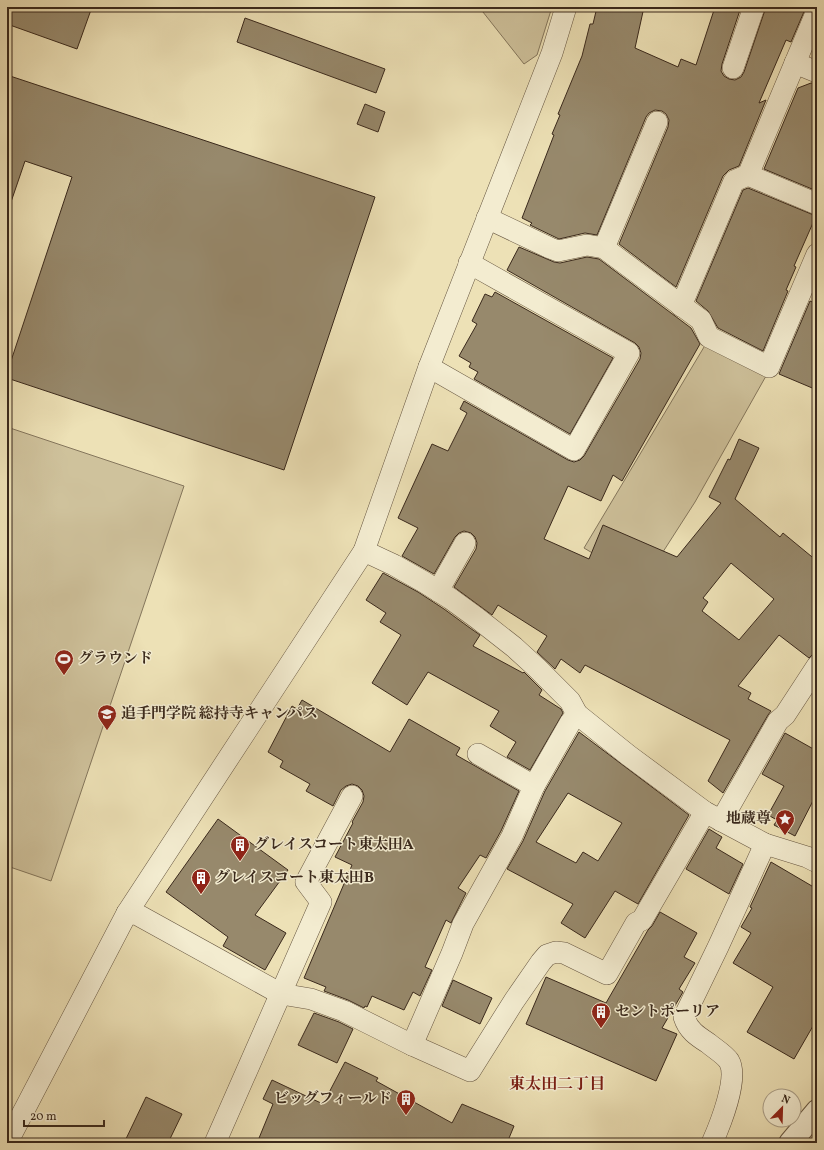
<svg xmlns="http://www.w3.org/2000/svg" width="824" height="1150" viewBox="0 0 824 1150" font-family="Vollkorn,'Noto Serif JP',serif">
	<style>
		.green { fill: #cfc29c; stroke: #84765c }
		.building { fill: #97896c; stroke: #3a291c; fill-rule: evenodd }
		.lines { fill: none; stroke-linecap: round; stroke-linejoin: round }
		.minor-casing { stroke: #675742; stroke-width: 22 }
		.tertiary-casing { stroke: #675742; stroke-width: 24 }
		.minor { stroke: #f3ecd0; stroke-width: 21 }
		.tertiary { stroke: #f3ecd0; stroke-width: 22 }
		.labels { text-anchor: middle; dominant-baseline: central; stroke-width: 3; stroke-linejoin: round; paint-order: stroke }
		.poi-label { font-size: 15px; font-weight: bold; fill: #3a291c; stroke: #f3ecd0; text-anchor: start }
		.neighbourhood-label { font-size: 16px; font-weight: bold; fill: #7a1f14; stroke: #f3ecd0 }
	</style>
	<rect width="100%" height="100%" fill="#ede1b6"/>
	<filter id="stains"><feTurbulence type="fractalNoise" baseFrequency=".005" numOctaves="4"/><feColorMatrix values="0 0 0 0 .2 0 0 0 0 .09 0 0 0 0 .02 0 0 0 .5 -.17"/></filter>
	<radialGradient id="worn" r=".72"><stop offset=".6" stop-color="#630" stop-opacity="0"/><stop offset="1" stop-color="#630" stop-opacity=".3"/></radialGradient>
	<g class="green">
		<path d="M479,7H552L537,55L524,64Z"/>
		<path d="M707,342L766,376L695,502L643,583L584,548Z"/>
		<path d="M7,427L184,486L51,881L7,866Z"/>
	</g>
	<g class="building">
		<path d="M7,7H92L77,49L7,24Z"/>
		<path d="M597,7H644L635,48L678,67L681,59L696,65L715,7H741L722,64L721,71L724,76L729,79L735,80L741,77L744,72L766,7H806L791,42L786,40L759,103L766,100L739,166L729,170L723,176L676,287L619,244L668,127L669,120L666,114L662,111L655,110L649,113L646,117L597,235L585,233L559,239L530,225L532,223L522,218L554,135L552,134L560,115L558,114L582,56L590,24H593Z"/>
		<path d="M245,18L385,69L376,93L237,42Z"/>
		<path d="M7,75L375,197L284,470L7,378V373L72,177L25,161L11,202H7Z"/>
		<path d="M811,83L817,84V178L812,189L764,169L798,88Z"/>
		<path d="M365,104L385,112L378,132L357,124Z"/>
		<path d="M748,188L816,216L794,266L796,267L786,290L788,291L763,351L718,328L708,311L696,301L743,190Z"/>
		<path d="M519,247L554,262L560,263L587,257L599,259L691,328L700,344L622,481L613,475L601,501L568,486L544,539L589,559L603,525L677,557L721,503L709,497L728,459L730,460L739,439L759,448L735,499L780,537L783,533L817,561V654L812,655L809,658L779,635L738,686L751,693L748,699L771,711L768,715L723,793L708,781L730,740L585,665L580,673L561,659L555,669L537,652L547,636L498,605L492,615L454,587L476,549L477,543L475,537L471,533L464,531L459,533L455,537L434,574L402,556L418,528L398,518L432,444L448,451L467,413L460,409L464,401L568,460L574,462L580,460L584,456L640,359L641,353L639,347L635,343L507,270ZM731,563L774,599L739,640L702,611L708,602L703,598Z"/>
		<path d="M495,292L613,358L570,434L474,379L478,372L469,367L471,363L459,356L477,324L472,321L485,294L492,297Z"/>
		<path d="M810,301L817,304V390L779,374Z"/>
		<path d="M383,573L418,592L444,609L470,628L480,635L473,646L523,673L524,672L542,690L539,695L561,709L563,713L530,770L507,757L516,742L490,726L499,711L428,672L407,705L372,683L401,635L380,622L386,613L366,600Z"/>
		<path d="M302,700L390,752L409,719L460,748L456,755L519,791L501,831L486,858L480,855L458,888L466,893L451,923L446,920L425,967L432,970L420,996L413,992L404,1010L372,996L367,1007L365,1006L364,1008L348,1000L324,991L326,987L304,978L352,865L335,857L353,823L352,822L363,802L364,796L362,790L358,786L352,784L346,786L341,790L333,806L306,791L310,784L280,767L283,761L268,752L292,706L297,709Z"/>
		<path d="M579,732L689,815L638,904L615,891L585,938L561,923L573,904L507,869L523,841L545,791ZM568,793L622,823L598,861L583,852L576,863L536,842Z"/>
		<path d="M785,733L817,751V793L795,836L774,825L777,820L768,815L784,786L762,774Z"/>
		<path d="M218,819L288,870L255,915L286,933L265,970L223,946L228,937L166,892Z"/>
		<path d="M709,829L722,837L716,848L743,864L729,894L686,869Z"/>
		<path d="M771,862L817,889V1019L794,1059L747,1032L773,987L733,963L751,933L741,927L752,908L750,907Z"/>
		<path d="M660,912L697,933L684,957L695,963L679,989L683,992L662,1028L677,1034L656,1081L526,1024L546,977L606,1003L648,930L652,926Z"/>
		<path d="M453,980L492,998L480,1024L442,1006Z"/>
		<path d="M314,1013L339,1022L353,1029L337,1063L298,1045Z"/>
		<path d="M345,1062L378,1078L376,1081L452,1123L462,1104L514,1126L507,1143H257L273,1104L263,1099L272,1080L323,1104Z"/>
		<path d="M146,1097L182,1114L168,1143H124Z"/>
	</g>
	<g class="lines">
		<g class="minor-casing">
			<g id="minor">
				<path d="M795,63L817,72"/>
				<path d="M733,68L754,7"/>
				<path d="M748,175L817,204"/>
				<path d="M487,218L550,248L558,251L587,245L604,248L701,320L709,337L769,367L817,254"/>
				<path d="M604,248L657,122"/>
				<path d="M681,306L734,181L748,175L816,13"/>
				<path d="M429,367L574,450L629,353L469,263"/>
				<path d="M364,551L394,565L424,582L451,599L477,618L514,647L537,668L570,701L577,714L628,755L705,812L765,844L807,857L817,862"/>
				<path d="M438,591L465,543"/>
				<path d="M478,754L534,786"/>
				<path d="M721,821L778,721L785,715L817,666"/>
				<path d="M127,913L138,915L281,994L311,999L344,1011L412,1045L470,1071L514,1001L541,962L547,955L556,952L564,953L607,974L636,923L642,920L705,812"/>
				<path d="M412,1045L452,953L463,924L512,836L534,786L570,723L577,714"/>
				<path d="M7,1143L127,913L364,551L429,367L552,53L566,7"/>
				<path d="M215,1143L321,902L306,882L352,796"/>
				<path d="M712,1143C720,1125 739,1078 729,1061C724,1054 715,1049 708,1043C697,1036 688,1030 684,1017L718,947L765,844"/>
			</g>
		</g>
		<g class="tertiary-casing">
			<path id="tertiary" d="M790,1143L817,1111"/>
		</g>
		<use href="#minor" class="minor"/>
		<use href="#tertiary" class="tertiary"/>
	</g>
	<defs>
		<g id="stadium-pin" transform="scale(1)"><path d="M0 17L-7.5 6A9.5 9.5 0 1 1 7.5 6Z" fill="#8f2418" stroke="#f3ecd0"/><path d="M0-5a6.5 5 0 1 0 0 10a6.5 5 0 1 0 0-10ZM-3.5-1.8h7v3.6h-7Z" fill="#fff"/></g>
		<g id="university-pin" transform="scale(1)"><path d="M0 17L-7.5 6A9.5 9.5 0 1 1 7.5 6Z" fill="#8f2418" stroke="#f3ecd0"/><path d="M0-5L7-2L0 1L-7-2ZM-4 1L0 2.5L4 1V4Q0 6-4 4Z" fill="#fff"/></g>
		<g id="sight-pin" transform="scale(1)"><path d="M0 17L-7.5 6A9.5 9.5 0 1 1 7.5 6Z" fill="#8f2418" stroke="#f3ecd0"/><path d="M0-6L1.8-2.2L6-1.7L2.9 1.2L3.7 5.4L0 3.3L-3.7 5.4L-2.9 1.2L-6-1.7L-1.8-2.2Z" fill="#fff"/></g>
		<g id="building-pin" transform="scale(1)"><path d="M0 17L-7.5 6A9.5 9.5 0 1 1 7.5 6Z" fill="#8f2418" stroke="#f3ecd0"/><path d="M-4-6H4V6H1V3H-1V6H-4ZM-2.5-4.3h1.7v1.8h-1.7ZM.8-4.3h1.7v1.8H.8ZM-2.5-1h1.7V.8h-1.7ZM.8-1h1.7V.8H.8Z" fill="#fff"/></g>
	</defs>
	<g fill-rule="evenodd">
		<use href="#stadium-pin" x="64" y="659"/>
		<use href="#university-pin" x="107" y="714"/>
		<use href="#sight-pin" x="785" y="819"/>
		<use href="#building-pin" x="240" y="845"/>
		<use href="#building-pin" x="201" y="878"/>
		<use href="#building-pin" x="601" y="1012"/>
		<use href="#building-pin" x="406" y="1099"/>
	</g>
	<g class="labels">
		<g class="poi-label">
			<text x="78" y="659">グラウンド</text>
			<text x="121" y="714">追手門学院 総持寺キャンパス</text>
			<text x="771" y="819" text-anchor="end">地蔵尊</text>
			<text x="254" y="845">グレイスコート東太田A</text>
			<text x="215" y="878">グレイスコート東太田B</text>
			<text x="615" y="1012">セントポーリア</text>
			<text x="392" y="1099" text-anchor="end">ビッグフィールド</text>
		</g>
		<g class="neighbourhood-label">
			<text x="557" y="1085">東太田二丁目</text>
		</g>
	</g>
	<rect width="824" height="1150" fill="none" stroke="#ede1b6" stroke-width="24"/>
	<rect x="8" y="8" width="808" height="1134" fill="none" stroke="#3a291c" stroke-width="2"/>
	<rect x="12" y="12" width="800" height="1126" fill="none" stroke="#3a291c"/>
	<g transform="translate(782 1108) rotate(23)"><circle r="19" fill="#f3ecd0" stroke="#a99e88"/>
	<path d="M0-3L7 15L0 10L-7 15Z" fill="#8f2418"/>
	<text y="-6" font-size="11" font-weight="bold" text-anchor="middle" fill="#3a291c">N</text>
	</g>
	<path d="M24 1120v6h80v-6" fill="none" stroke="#3a291c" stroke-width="2"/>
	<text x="30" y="1120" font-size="12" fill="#3a291c" stroke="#f3ecd0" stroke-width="3" paint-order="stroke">20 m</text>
	<rect width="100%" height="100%" filter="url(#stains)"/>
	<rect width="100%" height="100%" fill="url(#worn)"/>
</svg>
